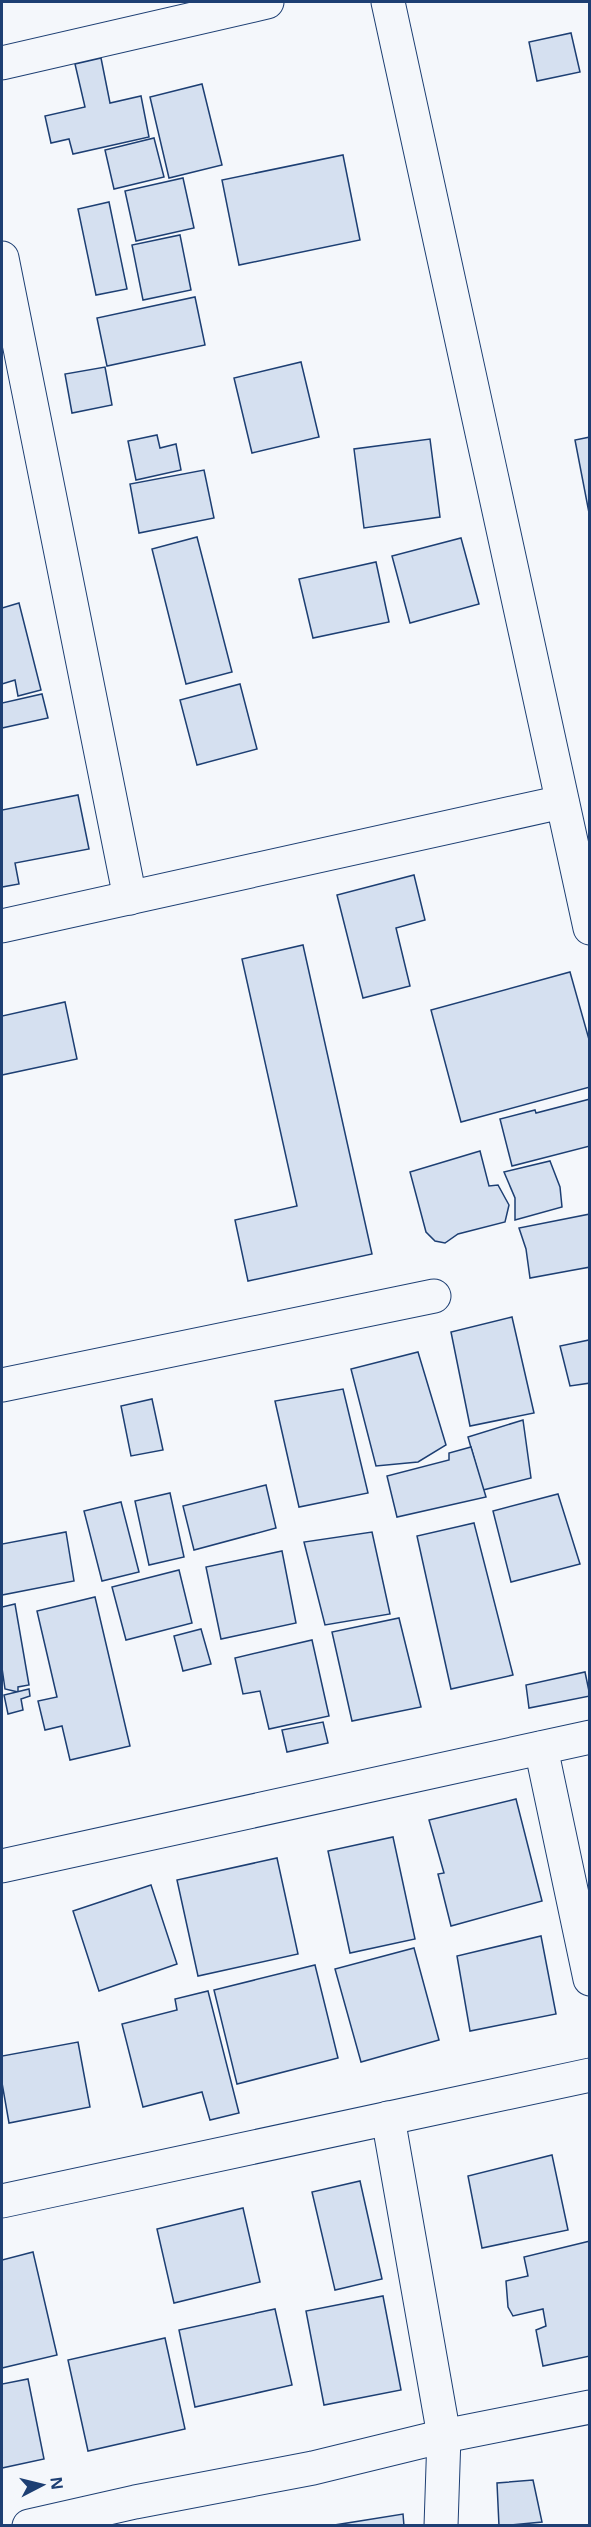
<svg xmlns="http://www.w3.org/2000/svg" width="591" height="2527" viewBox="0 0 591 2527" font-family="'Open Sans',sans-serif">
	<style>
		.building { fill: #d5e0f0; stroke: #1d3f73; stroke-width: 1.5 }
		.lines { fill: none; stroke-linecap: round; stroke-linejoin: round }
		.street-casing { stroke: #1d3f73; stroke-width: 35 }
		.street { stroke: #f4f7fb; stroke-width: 33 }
	</style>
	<rect width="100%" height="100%" fill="#f4f7fb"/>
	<g class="building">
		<path d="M571,33L580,72L537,81L529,42Z"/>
		<path d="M101,58L110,103L141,96L149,137L73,154L69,139L51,143L45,116L85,107L75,64Z"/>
		<path d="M202,84L222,165L169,178L150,97Z"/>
		<path d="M154,138L164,177L114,189L105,150Z"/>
		<path d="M343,155L360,240L239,265L222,180Z"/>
		<path d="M183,178L194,228L136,241L125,191Z"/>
		<path d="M109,202L127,289L96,295L78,209Z"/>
		<path d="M180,235L191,290L143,300L132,245Z"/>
		<path d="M195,297L205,345L107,366L97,318Z"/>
		<path d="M301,362L319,437L252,453L234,378Z"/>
		<path d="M105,367L112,405L72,413L65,374Z"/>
		<path d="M157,435L160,448L176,444L181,470L136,480L128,441Z"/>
		<path d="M590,437V518L575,440Z"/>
		<path d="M430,439L440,517L364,528L354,449Z"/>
		<path d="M204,470L214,518L139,533L130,484Z"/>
		<path d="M197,537L232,672L186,684L152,549Z"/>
		<path d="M461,538L479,604L410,623L392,556Z"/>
		<path d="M376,562L389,622L313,638L299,579Z"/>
		<path d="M19,603L41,690L18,696L15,680L2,684V608Z"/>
		<path d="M240,684L257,749L197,765L180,700Z"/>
		<path d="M42,694L48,718L2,728V703Z"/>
		<path d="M78,795L89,849L15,863L19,884L2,887V810Z"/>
		<path d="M414,875L425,920L396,928L410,986L363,998L337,895Z"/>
		<path d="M303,945L372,1254L248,1281L235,1220L297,1206L242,959Z"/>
		<path d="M570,972L590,1043V1087L461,1122L431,1010Z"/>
		<path d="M65,1002L77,1059L2,1075V1016Z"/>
		<path d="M590,1099V1146L512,1166L500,1119L535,1110L536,1113Z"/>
		<path d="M480,1151L489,1186L498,1185L509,1205L505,1222L458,1234L445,1243L435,1241L426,1232L410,1172Z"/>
		<path d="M550,1161L560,1187L562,1207L515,1220V1198L504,1172Z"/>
		<path d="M590,1214V1267L530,1278L526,1249L519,1228Z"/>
		<path d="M512,1317L534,1413L470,1426L451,1332Z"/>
		<path d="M589,1340L590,1383L570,1386L560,1346Z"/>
		<path d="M418,1352L446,1445L418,1462L376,1466L351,1369Z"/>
		<path d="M343,1389L368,1493L299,1507L275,1401Z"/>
		<path d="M152,1399L163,1450L131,1456L121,1406Z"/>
		<path d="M523,1420L531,1478L483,1490L468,1437Z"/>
		<path d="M471,1447L486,1497L397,1517L387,1476L449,1460V1453Z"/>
		<path d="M266,1485L276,1528L194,1550L183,1506Z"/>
		<path d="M170,1493L184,1557L149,1565L135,1501Z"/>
		<path d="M558,1494L580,1564L511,1582L493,1511Z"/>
		<path d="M121,1502L139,1572L102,1581L84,1511Z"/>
		<path d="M474,1523L513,1675L451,1689L417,1536Z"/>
		<path d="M66,1532L74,1581L2,1595V1544Z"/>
		<path d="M372,1532L390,1614L325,1625L304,1542Z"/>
		<path d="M282,1551L296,1623L221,1639L206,1567Z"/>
		<path d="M179,1570L192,1623L126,1640L112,1587Z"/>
		<path d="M95,1597L130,1746L70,1760L62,1726L45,1730L38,1701L57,1697L37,1611Z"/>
		<path d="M15,1604L29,1685L18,1687V1692L5,1689L2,1668V1607Z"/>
		<path d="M399,1618L421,1707L352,1721L332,1632Z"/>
		<path d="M201,1629L211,1664L183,1671L174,1636Z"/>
		<path d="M312,1640L329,1716L269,1729L260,1691L243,1694L235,1658Z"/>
		<path d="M585,1672L590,1696L529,1708L526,1685Z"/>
		<path d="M29,1689L30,1696L21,1699L23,1710L8,1714L4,1695Z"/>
		<path d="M323,1722L328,1743L287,1752L282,1730Z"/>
		<path d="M516,1799L542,1901L451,1926L438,1874L444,1873L429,1820Z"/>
		<path d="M393,1837L415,1939L350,1953L328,1851Z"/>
		<path d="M277,1858L298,1954L198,1976L177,1880Z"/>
		<path d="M151,1885L177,1964L99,1991L73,1911Z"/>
		<path d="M541,1936L556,2014L470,2031L457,1956Z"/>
		<path d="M414,1948L439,2040L361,2062L335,1969Z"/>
		<path d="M315,1965L338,2058L237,2084L214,1990Z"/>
		<path d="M208,1991L239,2113L210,2120L202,2092L143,2107L122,2024L177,2010L175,1999Z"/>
		<path d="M78,2042L90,2107L9,2123L2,2083V2056Z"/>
		<path d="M552,2155L568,2230L482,2248L468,2176Z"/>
		<path d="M360,2181L382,2279L335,2290L312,2192Z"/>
		<path d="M243,2208L260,2282L174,2303L157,2229Z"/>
		<path d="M590,2241V2356L543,2366L536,2330L546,2326L543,2309L513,2316L508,2307L506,2281L528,2276L524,2257Z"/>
		<path d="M33,2252L57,2355L2,2368V2260Z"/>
		<path d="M383,2296L401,2390L324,2405L306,2311Z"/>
		<path d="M275,2309L292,2385L195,2407L179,2330Z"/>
		<path d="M165,2338L185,2429L88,2451L68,2360Z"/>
		<path d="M28,2379L44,2459L2,2468V2384Z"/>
		<path d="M533,2480L542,2522L499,2526L497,2483Z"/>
		<path d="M403,2514L404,2526H335V2525Z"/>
	</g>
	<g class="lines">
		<g class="street-casing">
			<g id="street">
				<path d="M388,2L590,928"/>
				<path d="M2,63L267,2"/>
				<path d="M2,258L130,898"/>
				<path d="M2,926L562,802"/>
				<path d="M2,1385L434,1296"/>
				<path d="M541,1748L590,1979"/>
				<path d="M2,1866L590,1737"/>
				<path d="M388,2118L444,2436L441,2526"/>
				<path d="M2,2201L590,2075"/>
				<path d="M29,2526L135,2502L313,2468L444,2436L590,2407"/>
			</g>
		</g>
		<use href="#street" class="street"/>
	</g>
	<rect width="591" height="2527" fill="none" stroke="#1d3f73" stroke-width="6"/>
	<g transform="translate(42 2485) rotate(83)" stroke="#f4f7fb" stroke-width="4.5" paint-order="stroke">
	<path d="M0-4.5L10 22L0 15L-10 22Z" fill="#1d3f73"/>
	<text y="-9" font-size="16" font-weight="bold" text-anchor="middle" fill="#1d3f73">N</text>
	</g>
</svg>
